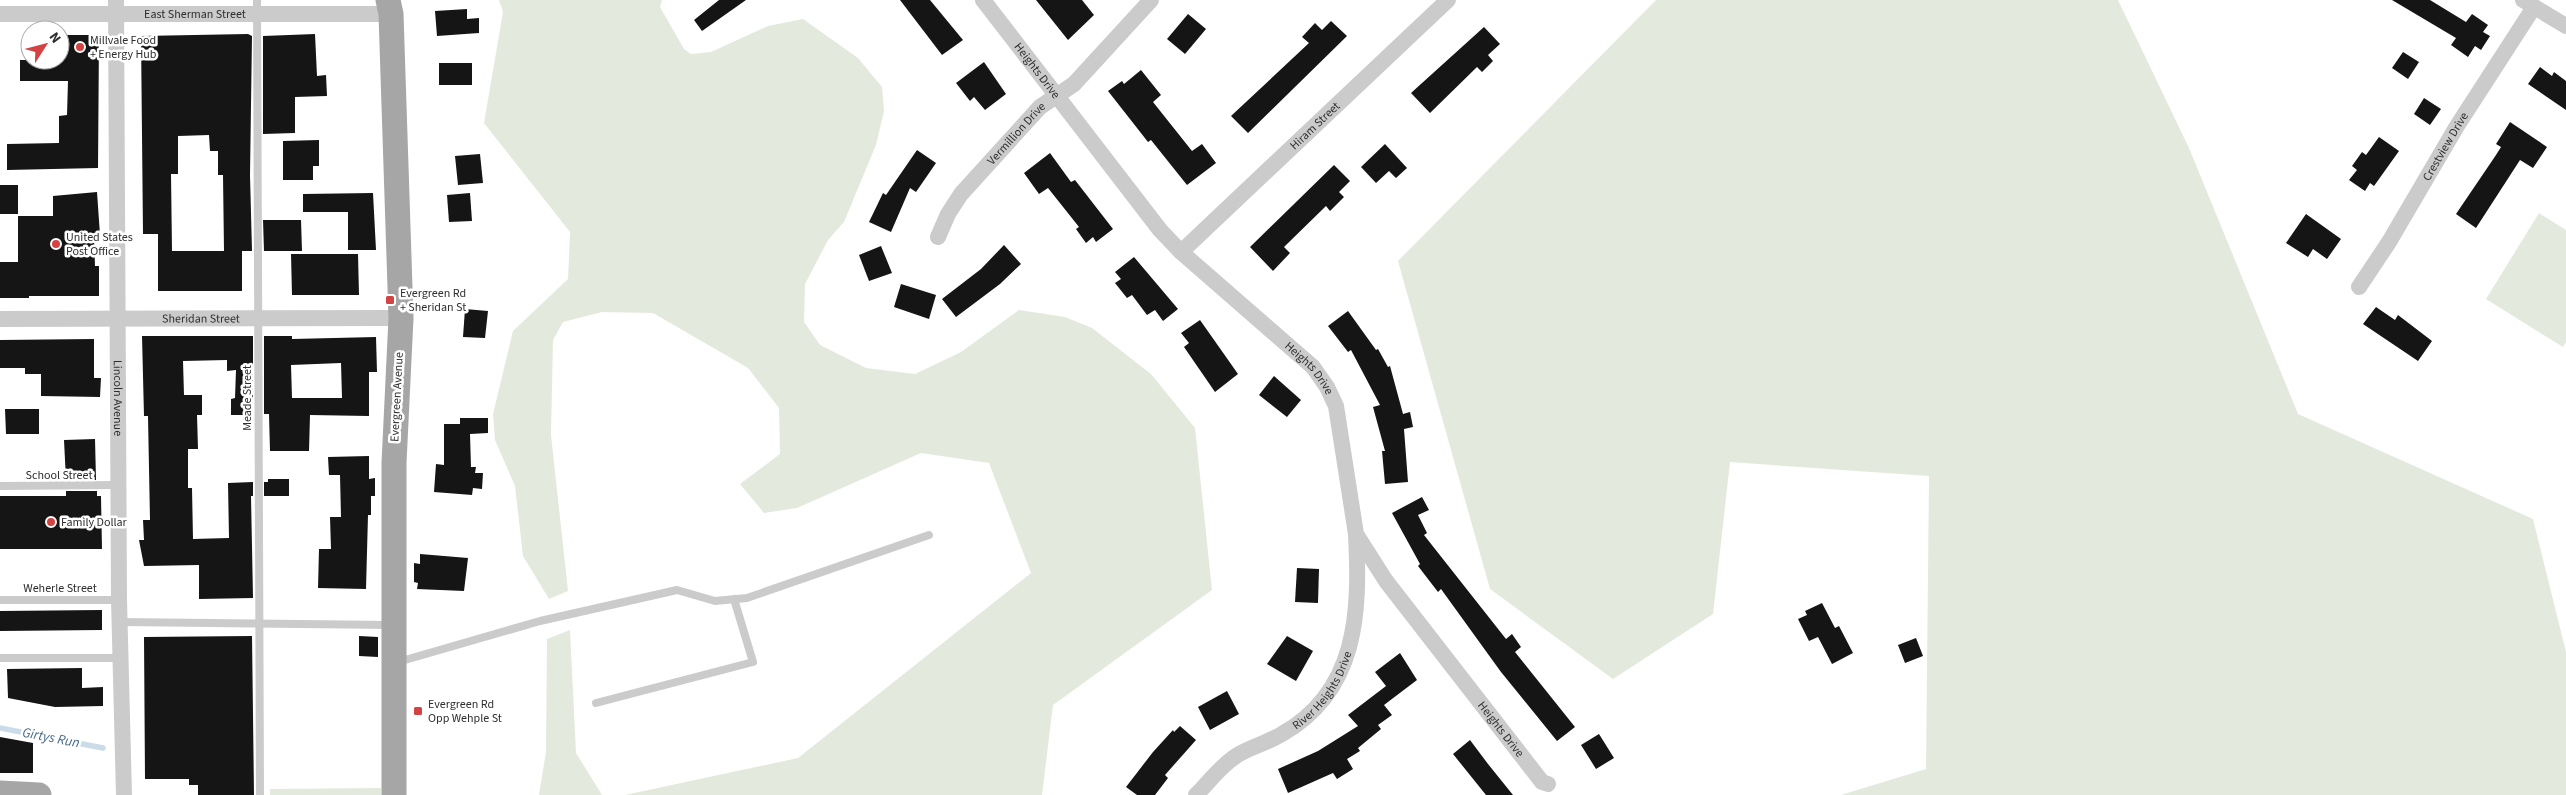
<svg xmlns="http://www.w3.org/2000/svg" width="2566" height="795" viewBox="0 0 2566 795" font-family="'Source Sans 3',sans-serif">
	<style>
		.green { fill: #e3eadd }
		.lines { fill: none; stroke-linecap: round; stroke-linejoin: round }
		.stream { stroke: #cbdbe8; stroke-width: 5.5 }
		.building { fill: #151515; fill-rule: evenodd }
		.lane { stroke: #cbcbcb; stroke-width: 8 }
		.street { stroke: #cbcbcb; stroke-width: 16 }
		.primary { stroke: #a6a6a6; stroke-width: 25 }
		.poi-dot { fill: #d44241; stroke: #fff; stroke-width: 2 }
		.labels { text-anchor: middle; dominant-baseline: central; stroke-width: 5; stroke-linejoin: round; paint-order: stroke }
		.street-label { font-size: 12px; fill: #2e2e2e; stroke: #fff }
		.poi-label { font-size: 12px; fill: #2e2e2e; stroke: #fff; text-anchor: start }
		.water-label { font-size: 14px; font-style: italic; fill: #446988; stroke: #fff }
	</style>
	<rect width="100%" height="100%" fill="#fff"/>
	<g class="green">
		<path d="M499,0H662L660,7L684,49L691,54L711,52L768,26L803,19L858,58L882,87L884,111L876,145L844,222L828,240L805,284L804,322L820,345L866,368L915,374L961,352L1019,310L1065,317L1092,328L1151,374L1195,428L1212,590L1053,705L1042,795H625L798,758L1031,573L989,463L921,453L797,508L764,513L740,484L780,454L779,408L748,368L653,313L602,312L563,322L553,340L551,435L568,591L549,599L523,556L515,486L495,440L493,414L513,331L568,279L570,232L484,123L503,12Z"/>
		<path d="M1656,0H2118L2189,148L2298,414L2533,519L2566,652V795H1841L1926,769L1929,476L1730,462L1713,614L1613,679L1490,589L1398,261Z"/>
		<path d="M2539,213L2566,230V342L2563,347L2486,299Z"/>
		<path d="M570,630L576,753L602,795H539L546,752L547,639Z"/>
		<path d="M381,788V795H270V789Z"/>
	</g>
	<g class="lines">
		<path class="stream" d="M0,728L103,748"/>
	</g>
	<g class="building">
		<path d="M719,0H746L702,31L694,20Z"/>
		<path d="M900,0H930L963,40L942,55Z"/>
		<path d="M1036,0H1082L1094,15L1068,40Z"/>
		<path d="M2392,0H2430L2466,22L2472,14L2488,25L2483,32L2490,36L2481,50L2475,46L2468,57L2451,45L2456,38Z"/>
		<path d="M467,9V19L479,18V33L437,36L435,11Z"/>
		<path d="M1188,14L1206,29L1185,54L1167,39Z"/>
		<path d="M1331,21L1347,36L1248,133L1231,116L1309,43L1302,37L1315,23L1322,30Z"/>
		<path d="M1484,27L1500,44L1488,55L1493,61L1482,72L1477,67L1430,113L1411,93Z"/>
		<path d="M248,34L252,36L250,175L252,251H242V291H158V234H143L141,36ZM209,135L210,151H218V175H223L224,251H172L171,174H178V136Z"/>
		<path d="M315,34L317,76L326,75L327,96L295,97V133L263,134V36Z"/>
		<path d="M60,35H99L98,168L7,170V144L59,143V116L67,115L68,81H20V60H60Z"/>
		<path d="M2403,52L2419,62L2408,79L2392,68Z"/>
		<path d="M984,62L1006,94L985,110L974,97L970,101L956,83Z"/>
		<rect x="439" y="63" width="33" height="22"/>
		<path d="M2540,67L2552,76L2554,72L2566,81V110L2528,84Z"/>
		<path d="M1141,70L1161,95L1153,102L1192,151L1202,144L1216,163L1187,185L1151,140L1148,142L1108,91L1122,81L1124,84Z"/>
		<path d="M2424,98L2441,109L2430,125L2414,114Z"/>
		<path d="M2510,122L2547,147L2533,168L2520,160L2476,228L2456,214L2496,155L2501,147L2496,144Z"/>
		<path d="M2379,137L2399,151L2374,186L2370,183L2365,191L2349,180L2357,170L2352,166L2362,152L2366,155Z"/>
		<path d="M319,140V166H313V180H283V141Z"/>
		<path d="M1385,144L1407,168L1396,178L1389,171L1376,183L1361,167Z"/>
		<path d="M917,150L936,163L916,192L910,188L891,232L869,222L883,193L886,195Z"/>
		<path d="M1050,153L1071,182L1075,180L1113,229L1096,242L1093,237L1086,243L1076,229L1079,227L1048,188L1039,194L1024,173Z"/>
		<path d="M480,154L483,183L458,185L455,156Z"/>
		<path d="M1334,165L1350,181L1339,192L1344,197L1330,211L1326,206L1284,247L1290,253L1273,271L1250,247Z"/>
		<rect x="0" y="185" width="18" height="29"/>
		<path d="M97,192L100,235L94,236L95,266H99V296H29V298H0V262H18V216H53V196Z"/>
		<path d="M373,193L376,250H348V212H303V194Z"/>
		<path d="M470,193L472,221L449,222L447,195Z"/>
		<path d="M2306,214L2341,239L2327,259L2313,249L2308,257L2286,243Z"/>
		<path d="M263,220H301L302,251H264Z"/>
		<path d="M1004,245L1021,264L1000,284L956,317L942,299L981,269Z"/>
		<path d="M881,246L892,273L869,281L859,255Z"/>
		<path d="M291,254H358L359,295H292Z"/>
		<path d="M1134,257L1178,309L1163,321L1155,310L1147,315L1132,295L1127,298L1115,283L1121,279L1115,272Z"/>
		<path d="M901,284L936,295L929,319L894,307Z"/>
		<path d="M2376,307L2395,320L2398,315L2432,341L2418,361L2363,324Z"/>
		<path d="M465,309L488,311L485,338L463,337Z"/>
		<path d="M1348,311L1376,350L1378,349L1388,367L1390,366L1403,414L1410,412L1413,427L1404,429L1408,482L1385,484L1382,451H1385L1373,407L1380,405L1351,350L1348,352L1328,326Z"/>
		<path d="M1200,320L1238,374L1215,392L1184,347L1189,343L1181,333Z"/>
		<path d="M142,336H253V415H231V399L235,398L236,370L227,371V360L183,361L184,395H202V415H197L198,449H188V488H192L193,539L229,538L228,483L253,482V496H251L253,598L199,599V565L144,566L139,540H144L143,520H150L148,416H144Z"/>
		<path d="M264,336H292V339L376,337L377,372H369V416L310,415L309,451H270L269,414H264ZM341,363L342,398H292L291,365Z"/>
		<path d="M94,339V378H101L100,397L41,396V374H25V368H0V340Z"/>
		<path d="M1274,376L1301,400L1287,417L1259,395Z"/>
		<path d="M5,409H39V434H6Z"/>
		<path d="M460,418H488V433L470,434L471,467H476L475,473H483L482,489L473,488L472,495L434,492L436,464L444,465V424H460Z"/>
		<path d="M95,439L96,480H66L64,440Z"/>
		<path d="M369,456V479L375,478V496H371V515H368L366,589L318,588L319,549H331L330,517H341L340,475H329L328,457Z"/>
		<path d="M268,479H289V496H264V482H268Z"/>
		<path d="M66,491H97V496H101L102,549H0V496H66Z"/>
		<path d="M1422,497L1429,510L1418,515L1427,533L1424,535L1506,639L1512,634L1521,647L1515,652L1575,727L1557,741L1501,672L1441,589L1438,592L1418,566L1420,564L1392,513Z"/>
		<path d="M420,554L468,558L464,591L417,589L418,583L414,582V563L420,564Z"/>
		<path d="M1297,568L1319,569L1318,603L1295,602Z"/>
		<path d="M1822,603L1835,628L1839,626L1853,653L1832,664L1818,637L1809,641L1798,619L1807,615L1805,611Z"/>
		<path d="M102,610V630L0,631V611Z"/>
		<path d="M252,636L254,795H198V785H189V779H145L144,637Z"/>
		<path d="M359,636L378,637V657L359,656Z"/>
		<path d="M1287,636L1313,651L1296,681L1267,664Z"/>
		<path d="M1916,638L1923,656L1905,663L1898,645Z"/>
		<path d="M1400,653L1417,680L1384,705L1392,715L1378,725L1381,729L1358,748L1360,751L1347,759L1353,769L1337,779L1333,773L1288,793L1278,769L1318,751L1358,726L1348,715L1386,686L1375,672Z"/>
		<path d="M82,668V688L103,687V706L55,707L8,698L7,669Z"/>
		<path d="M1227,691L1239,714L1210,730L1198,707Z"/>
		<path d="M1180,726L1196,740L1165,775L1168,778L1155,795H1137L1126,787L1153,752L1173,730L1174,732Z"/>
		<path d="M1599,734L1614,758L1596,769L1581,745Z"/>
		<path d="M0,737L33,743V773H0Z"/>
		<path d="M1470,740L1488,764L1513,795H1486L1453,754Z"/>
	</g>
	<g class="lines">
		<g class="lane">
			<path d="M257,0L260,795"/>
			<path d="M0,486L119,485"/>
			<path d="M0,600H119"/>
			<path d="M120,622L391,625"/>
			<path d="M0,658H120"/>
			<path d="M398,662L540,621L677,590L715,601L747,598L929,535"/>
			<path d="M596,703L753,662L734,599"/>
		</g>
		<g class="street">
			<path id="s1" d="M116,0L119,600L124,795"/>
			<path id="s2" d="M983,0L1160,230L1181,252L1313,367L1327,387L1336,406L1356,534L1386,581L1542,782L1548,784"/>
			<path d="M2523,0L2566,26"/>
			<path id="s3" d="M0,14H391"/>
			<path id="s4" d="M938,237L948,214L961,194L1040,107L1074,84L1151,0"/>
			<path id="s5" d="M1181,252L1448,0"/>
			<path id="s6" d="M2359,287L2389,242L2457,126L2534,7"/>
			<path id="s7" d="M0,319L401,318"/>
			<path id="s8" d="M1196,795C1210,781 1223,763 1241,753C1254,746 1269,742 1282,734C1358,691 1360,612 1356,535"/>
		</g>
		<g class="primary">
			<path d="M388,0L391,14L401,318L394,463V795"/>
			<path d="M0,793L39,795"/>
		</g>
	</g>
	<g class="poi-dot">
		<circle cx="80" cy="47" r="5"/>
		<circle cx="56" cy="244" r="5"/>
		<rect x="385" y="295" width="10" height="10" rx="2.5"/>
		<circle cx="51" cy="522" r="5"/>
		<rect x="413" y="706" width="10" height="10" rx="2.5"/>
	</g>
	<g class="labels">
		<g class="street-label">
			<text stroke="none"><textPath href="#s3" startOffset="195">East Sherman Street</textPath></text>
			<text stroke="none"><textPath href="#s2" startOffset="89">Heights Drive</textPath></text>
			<text stroke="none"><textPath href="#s5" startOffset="184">Hiram Street</textPath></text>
			<text stroke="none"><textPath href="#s4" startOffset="131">Vermillion Drive</textPath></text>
			<text stroke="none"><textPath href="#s6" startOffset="165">Crestview Drive</textPath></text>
			<text stroke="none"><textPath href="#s7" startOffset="201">Sheridan Street</textPath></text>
			<text stroke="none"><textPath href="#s2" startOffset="494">Heights Drive</textPath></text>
			<text transform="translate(397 397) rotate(-87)">Evergreen Avenue</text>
			<text stroke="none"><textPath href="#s1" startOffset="398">Lincoln Avenue</textPath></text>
			<text transform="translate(247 398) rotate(-90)">Meade Street</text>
			<text x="59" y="475">School Street</text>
			<text x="60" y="588">Weherle Street</text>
			<text stroke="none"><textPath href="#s8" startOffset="168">River Heights Drive</textPath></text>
			<text stroke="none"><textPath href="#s2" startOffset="914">Heights Drive</textPath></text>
		</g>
		<g class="poi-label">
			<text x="90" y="40">Millvale Food<tspan x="90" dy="14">+ Energy Hub</tspan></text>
			<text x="66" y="237">United States<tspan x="66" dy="14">Post Office</tspan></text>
			<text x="400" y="293">Evergreen Rd<tspan x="400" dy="14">+ Sheridan St</tspan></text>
			<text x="61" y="522">Family Dollar</text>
			<text x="428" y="704">Evergreen Rd<tspan x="428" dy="14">Opp Wehple St</tspan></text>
		</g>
		<g class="water-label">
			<text transform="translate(51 738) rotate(11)">Girtys Run</text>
		</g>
	</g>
	<g transform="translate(45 45) rotate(54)"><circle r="24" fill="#ffffff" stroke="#ababab"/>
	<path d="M0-4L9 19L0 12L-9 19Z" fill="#d44241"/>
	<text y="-8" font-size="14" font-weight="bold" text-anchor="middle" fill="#2e2e2e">N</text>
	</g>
</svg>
